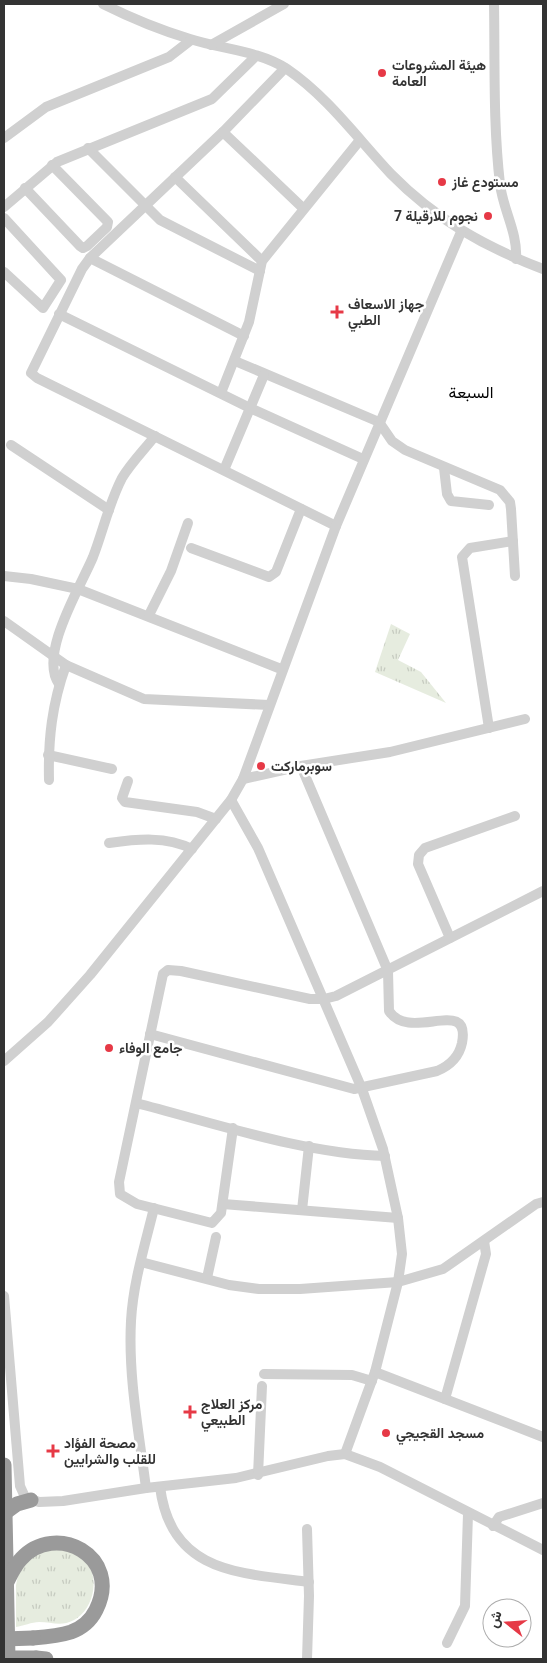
<svg xmlns="http://www.w3.org/2000/svg" width="547" height="1663" viewBox="0 0 547 1663" font-family="Roboto,Vazirmatn,sans-serif">
	<style>
		.grass { fill: url(#grass-tufts) }
		.lines { fill: none; stroke-linecap: round; stroke-linejoin: round }
		.minor { stroke: #d0d0d0; stroke-width: 10 }
		.highway { stroke: #9a9a9a; stroke-width: 15 }
		.highway-bridge { stroke: #9a9a9a; stroke-width: 15 }
		.poi-dot { fill: #e63946; stroke: #fff; stroke-width: 2 }
		.labels { text-anchor: middle; dominant-baseline: central; stroke-width: 5; stroke-linejoin: round; paint-order: stroke }
		.poi-label { font-size: 14px; font-weight: bold; fill: #333; stroke: #fff; text-anchor: start }
		.quarter-label { font-size: 16px; fill: #000; stroke: #fff }
	</style>
	<defs>
		<pattern id="grass-tufts" width="24" height="20" patternUnits="userSpaceOnUse" patternTransform="scale(1.25)"><rect width="24" height="20" fill="#e6ecdf"/><path d="M3 7l-1-3M5 7V3M7 7l1-3M15 17l-1-3M17 17v-4M19 17l1-3" fill="none" stroke="#c6cbc0"/></pattern>
	</defs>
	<rect width="100%" height="100%" fill="#fff"/>
	<g class="grass">
		<path d="M391,624L410,634L398,660L421,672L446,703L375,672Z"/>
		<path d="M59,1547C66,1550 75,1553 81,1557C102,1572 95,1609 74,1620C61,1627 52,1622 39,1622C32,1622 23,1626 16,1627V1585L19,1571L36,1552Z"/>
	</g>
	<g class="lines">
		<g class="minor">
			<path d="M103,4C131,18 160,30 190,39C221,49 260,51 287,69C328,97 358,139 391,174C435,219 485,247 543,269"/>
			<path d="M494,4C495,64 493,124 500,184C503,210 518,233 516,259"/>
			<path d="M211,45L284,4"/>
			<path d="M285,68L223,132L90,258L82,269L31,373L37,378L336,526"/>
			<path d="M223,132L303,208"/>
			<path d="M4,138L46,107L169,57L191,40"/>
			<path d="M88,148L160,220L260,271"/>
			<path d="M175,177L262,261"/>
			<path d="M25,188L80,246L83,248L87,246L107,227L108,222L52,165"/>
			<path d="M4,207L57,162L212,99L256,56"/>
			<path d="M4,218L61,280L43,308L4,272"/>
			<path d="M90,258L244,336"/>
			<path d="M59,314L250,408L363,459"/>
			<path d="M235,361L379,422L392,441L405,450L500,490L510,502L511,509L515,576"/>
			<path d="M221,393L249,322L262,261L360,140"/>
			<path d="M11,445L109,510"/>
			<path d="M444,468L447,494L451,501L489,505"/>
			<path d="M224,470L264,375"/>
			<path d="M191,548L269,577L276,572L301,509"/>
			<path d="M4,576L31,579L78,589L281,669"/>
			<path d="M149,615L171,571L188,523"/>
			<path d="M4,621L66,665L144,699L269,705"/>
			<path d="M59,684C38,655 81,586 93,557C103,531 109,503 122,478C131,463 144,450 155,436"/>
			<path d="M489,728L462,557L470,548L513,541"/>
			<path d="M48,755L112,769"/>
			<path d="M243,779L301,766L390,752L525,719"/>
			<path d="M49,780C48,739 52,704 66,665"/>
			<path d="M128,781L122,798L125,802L197,812L216,819"/>
			<path d="M231,800L258,848L362,1089L383,1149L398,1218L402,1254L398,1282L375,1372L345,1454"/>
			<path d="M109,843C138,839 166,836 192,849"/>
			<path d="M450,938L418,864L419,855L425,848L515,816"/>
			<path d="M150,1034L354,1089L437,1071C449,1066 459,1057 462,1043C471,995 410,1043 389,1011L388,971L301,766"/>
			<path d="M4,1061L48,1022L90,975L231,800L243,779L336,526L461,232"/>
			<path d="M136,1103C214,1123 305,1154 385,1156"/>
			<path d="M233,1128L221,1213L212,1223L137,1204L120,1194L119,1182L163,974L168,970L181,971L310,999H324L336,996L543,891"/>
			<path d="M223,1204L398,1218"/>
			<path d="M302,1210L309,1146"/>
			<path d="M141,1262L229,1285L259,1289H300L398,1282L443,1269L536,1204L543,1202"/>
			<path d="M207,1278L216,1237"/>
			<path d="M4,1296L20,1486L25,1497L39,1502L63,1501L146,1488L236,1478L328,1456L345,1454L380,1467L543,1550"/>
			<path d="M375,1372L543,1437"/>
			<path d="M264,1374L352,1375L372,1381"/>
			<path d="M445,1399L486,1254L484,1241"/>
			<path d="M258,1475L262,1386"/>
			<path d="M160,1487C171,1573 239,1573 309,1582"/>
			<path d="M146,1488C139,1433 128,1376 131,1321C133,1283 145,1245 154,1208"/>
			<path d="M493,1526L499,1517L543,1503"/>
			<path d="M447,1643L465,1606L468,1514"/>
			<path d="M307,1659L309,1596L307,1529"/>
		</g>
		<g class="highway">
			<path d="M4,1465L8,1659"/>
			<path d="M6,1512L17,1504L31,1500"/>
			<path d="M7,1582C11,1574 15,1565 21,1559C55,1521 123,1556 96,1610C91,1620 82,1628 71,1632C59,1636 46,1637 33,1638"/>
			<path d="M36,1658L46,1659"/>
		</g>
		<g class="highway-bridge">
			<path d="M4,1639L33,1638"/>
			<path d="M4,1658H36"/>
		</g>
	</g>
	<g class="poi-dot">
		<circle cx="382" cy="73" r="5"/>
		<circle cx="442" cy="182" r="5"/>
		<circle cx="488" cy="216" r="5"/>
		<path d="M334.5 304.5h5v5h5v5h-5v5h-5v-5h-5v-5h5z"/>
		<circle cx="261" cy="766" r="5"/>
		<circle cx="109" cy="1048" r="5"/>
		<path d="M187.5 1404.5h5v5h5v5h-5v5h-5v-5h-5v-5h5z"/>
		<circle cx="386" cy="1433" r="5"/>
		<path d="M50.5 1443.5h5v5h5v5h-5v5h-5v-5h-5v-5h5z"/>
	</g>
	<g class="labels">
		<g class="poi-label">
			<text x="392" y="65">هيئة المشروعات<tspan x="392" dy="16">العامة</tspan></text>
			<text x="452" y="182">مستودع غاز</text>
			<text x="478" y="216" text-anchor="end">7 نجوم للارقيلة</text>
			<text x="348" y="304">جهاز الاسعاف<tspan x="348" dy="16">الطبي</tspan></text>
			<text x="271" y="766">سوبرماركت</text>
			<text x="119" y="1048">جامع الوفاء</text>
			<text x="201" y="1404">مركز العلاج<tspan x="201" dy="16">الطبيعي</tspan></text>
			<text x="396" y="1433">مسجد القجيجي</text>
			<text x="64" y="1443">مصحة الفؤاد<tspan x="64" dy="16">للقلب والشرايين</tspan></text>
		</g>
		<g class="quarter-label">
			<text x="471" y="392">السبعة</text>
		</g>
	</g>
	<rect width="547" height="1663" fill="none" stroke="#333333" stroke-width="10"/>
	<g transform="translate(507 1623) rotate(287)"><circle r="24" fill="#ffffff" stroke="#adadad"/>
	<path d="M0-4L9 19L0 12L-9 19Z" fill="#e63946"/>
	<text y="-8" font-size="14" font-weight="bold" text-anchor="middle" fill="#333333">ش</text>
	</g>
</svg>
